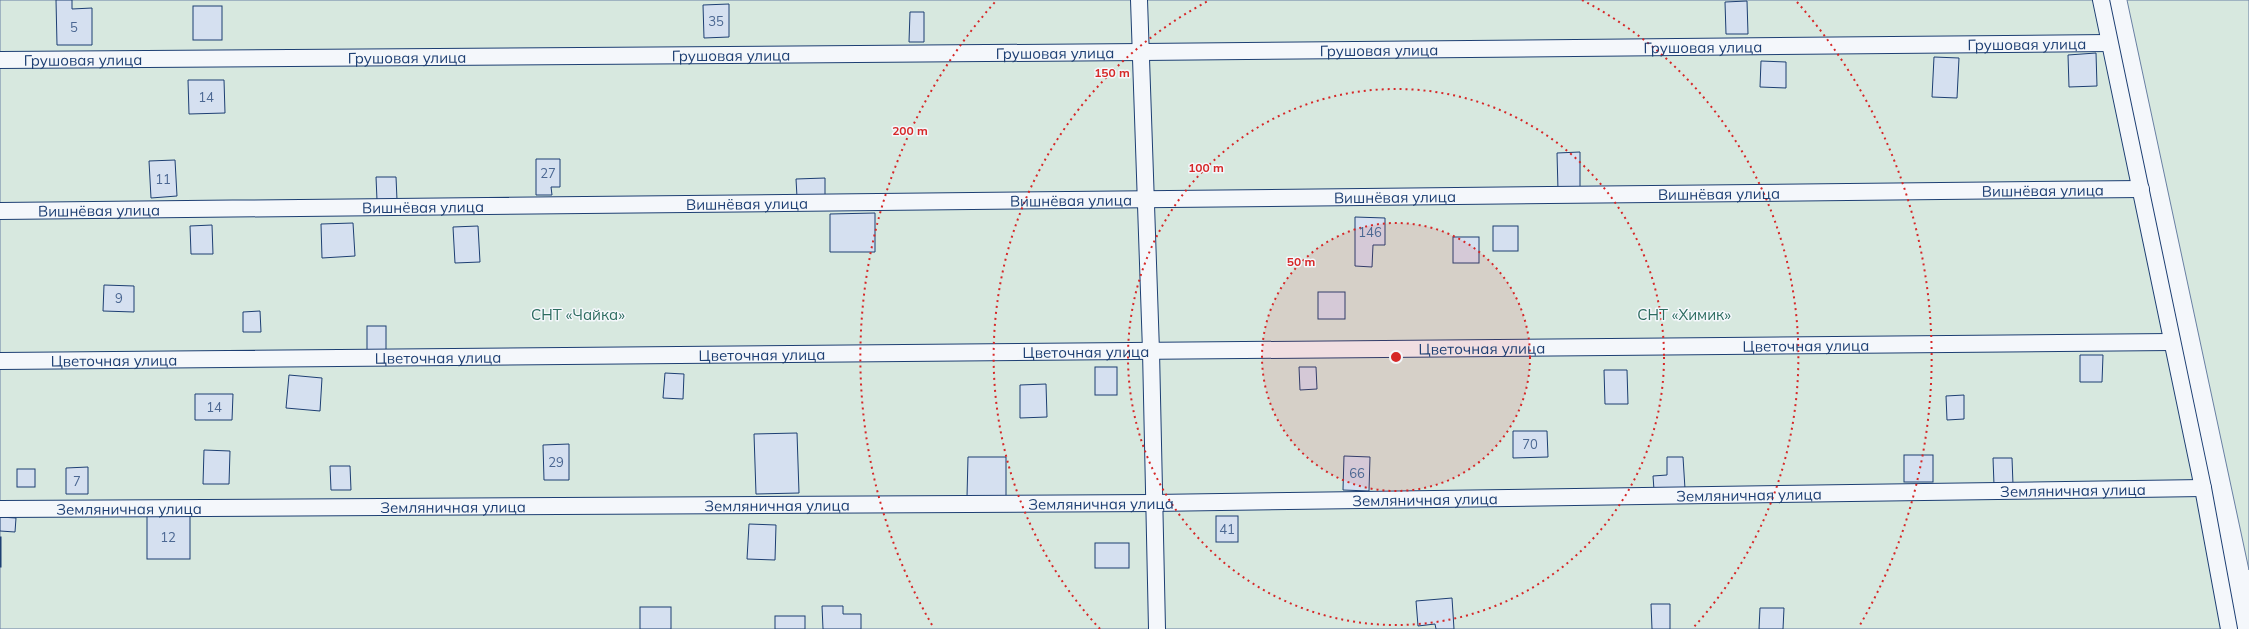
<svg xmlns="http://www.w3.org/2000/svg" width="2249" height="629" viewBox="0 0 2249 629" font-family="Mulish,sans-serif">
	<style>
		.green { fill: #d7e8df; stroke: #687fa3 }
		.building { fill: #d5e0f0; stroke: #1d3f73 }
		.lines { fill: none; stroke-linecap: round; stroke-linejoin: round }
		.minor-casing { stroke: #1d3f73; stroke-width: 18 }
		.minor { stroke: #f4f7fb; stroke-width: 16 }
		.ring { fill: none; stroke: #d62828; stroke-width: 2; stroke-dasharray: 2 4 }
		.labels { text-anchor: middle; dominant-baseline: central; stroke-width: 3; stroke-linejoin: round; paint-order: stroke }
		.number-label { font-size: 13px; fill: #4b6792 }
		.street-label { font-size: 15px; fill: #1d3f73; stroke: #f4f7fb }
		.park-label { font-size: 15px; fill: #2c6c60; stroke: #f4f7fb }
		.centre { fill: #d62828; stroke: #f4f7fb; stroke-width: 2 }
		.ring-label { font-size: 12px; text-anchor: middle; font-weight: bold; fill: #d62828; stroke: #f4f7fb; stroke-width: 3; stroke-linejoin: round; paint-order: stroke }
	</style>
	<rect width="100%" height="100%" fill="#f4f7fb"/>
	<g class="green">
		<path d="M0,0H2101L2229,629H0Z"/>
		<path d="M2127,0H2249V570Z"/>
	</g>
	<g class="building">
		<path d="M56,0H72V9L92,8V45H57Z"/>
		<path d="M1747,1L1748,34H1726L1725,2Z"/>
		<path d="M729,4V37L704,38L703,5Z"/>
		<rect x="193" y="6" width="29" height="34"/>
		<path d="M910,12H924V42H909Z"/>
		<path d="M2096,53L2097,86L2069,87L2068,55Z"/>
		<path d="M1934,57L1959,58L1957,98L1932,97Z"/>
		<path d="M1761,61L1786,62V88L1760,87Z"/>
		<path d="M188,80H224L225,113L189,114Z"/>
		<path d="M1580,152V189L1558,190L1557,153Z"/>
		<path d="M536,159H560V187H551L552,195H536Z"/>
		<path d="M175,160L177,196L151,198L149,161Z"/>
		<path d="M376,177H396L397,200H377Z"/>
		<path d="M825,178V197H797L796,179Z"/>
		<path d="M875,213V252H830V214Z"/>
		<path d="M1355,217L1385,218V245H1373L1372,267L1355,266Z"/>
		<path d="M353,223L355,256L322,258L321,224Z"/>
		<path d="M212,225L213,254H191L190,226Z"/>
		<path d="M478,226L480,262L455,263L453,227Z"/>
		<rect x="1493" y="226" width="25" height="25"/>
		<rect x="1453" y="237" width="26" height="26"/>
		<path d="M104,285L134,286V312L103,311Z"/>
		<rect x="1318" y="292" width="27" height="27"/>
		<path d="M260,311L261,332H243V312Z"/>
		<rect x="367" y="326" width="19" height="24"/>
		<path d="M2080,355H2103L2102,382H2080Z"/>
		<rect x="1095" y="367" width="22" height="28"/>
		<path d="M1299,367H1316L1317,389L1300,390Z"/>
		<path d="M1604,370H1627L1628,404H1605Z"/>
		<path d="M665,373L684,374L683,399L663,398Z"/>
		<path d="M289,375L322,378L320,411L286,408Z"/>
		<path d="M1046,384L1047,417L1020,418V385Z"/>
		<path d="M195,394H233L232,420H195Z"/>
		<path d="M1964,395V419L1947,420L1946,396Z"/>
		<path d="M1513,431H1547L1548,457L1513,458Z"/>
		<path d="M797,433L799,493L756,494L754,434Z"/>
		<path d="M569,444V480H544L543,445Z"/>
		<path d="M204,450L230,451L229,484H203Z"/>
		<rect x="1904" y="455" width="29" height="27"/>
		<path d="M1344,456L1370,457L1369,491L1343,490Z"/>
		<path d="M968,457H1006V497H967Z"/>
		<path d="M1667,457H1683L1685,489L1654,490L1653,476L1667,475Z"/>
		<path d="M1993,458H2012L2013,485H1994Z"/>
		<path d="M330,466H350L351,490H331Z"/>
		<path d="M88,467V494H66V468Z"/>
		<rect x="17" y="469" width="18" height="18"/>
		<rect x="147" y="515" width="43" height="44"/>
		<rect x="1216" y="516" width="22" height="26"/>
		<path d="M0,517L16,518L15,532L0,531Z"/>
		<path d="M749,524L776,525L775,560L747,559Z"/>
		<rect x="0" y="537" width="1" height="30"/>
		<rect x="1095" y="543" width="34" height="25"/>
		<path d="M1452,598L1454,629H1436L1435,624L1418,626L1416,601Z"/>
		<path d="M1651,604H1670V629H1652Z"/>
		<path d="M822,606H843V614H861V629H823Z"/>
		<rect x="640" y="607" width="31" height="22"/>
		<path d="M1760,608H1784L1783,629H1759Z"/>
		<rect x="775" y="616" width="30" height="13"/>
	</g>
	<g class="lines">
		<g class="minor-casing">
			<g id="minor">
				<path d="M1139,0L1151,351L1157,629"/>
				<path d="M2101,0L2203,488L2229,629"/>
				<path id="s1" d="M0,60L1142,52L2109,43"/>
				<path id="s2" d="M0,211L2141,189"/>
				<path id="s3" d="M0,361L2171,342"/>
				<path id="s4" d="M0,509L1153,503L2203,488"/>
			</g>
		</g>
		<use href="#minor" class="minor"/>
	</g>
	<circle cx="1396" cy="357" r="134" fill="#d62828" fill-opacity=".12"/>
	<g class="ring">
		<circle cx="1396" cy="357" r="134"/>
		<circle cx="1396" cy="357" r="268"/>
		<path d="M1100 629A402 402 0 0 1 1210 0M1582 0A402 402 0 0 1 1692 629"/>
		<path d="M932 625A536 536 0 0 1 995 2M1797 2A536 536 0 0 1 1860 625"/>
	</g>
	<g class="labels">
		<g class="number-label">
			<text x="716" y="21">35</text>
			<text x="74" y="27">5</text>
			<text x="206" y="97">14</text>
			<text x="548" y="173">27</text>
			<text x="163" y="179">11</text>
			<text x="1370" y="232">146</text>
			<text x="119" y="298">9</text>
			<text x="214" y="407">14</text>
			<text x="1530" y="444">70</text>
			<text x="556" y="462">29</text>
			<text x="1357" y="473">66</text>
			<text x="77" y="481">7</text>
			<text x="1227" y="529">41</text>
			<text x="168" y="537">12</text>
		</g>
		<g class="street-label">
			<text stroke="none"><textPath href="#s1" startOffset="2027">Грушовая улица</textPath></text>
			<text stroke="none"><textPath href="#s1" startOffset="1703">Грушовая улица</textPath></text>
			<text stroke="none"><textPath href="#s1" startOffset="1379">Грушовая улица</textPath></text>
			<text stroke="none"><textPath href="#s1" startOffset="1055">Грушовая улица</textPath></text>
			<text stroke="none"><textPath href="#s1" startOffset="731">Грушовая улица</textPath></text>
			<text stroke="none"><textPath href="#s1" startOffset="407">Грушовая улица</textPath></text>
			<text stroke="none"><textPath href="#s1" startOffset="83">Грушовая улица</textPath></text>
			<text stroke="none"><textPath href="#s2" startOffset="2043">Вишнёвая улица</textPath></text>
			<text stroke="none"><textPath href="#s2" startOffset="1719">Вишнёвая улица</textPath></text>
			<text stroke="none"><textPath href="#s2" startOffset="1395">Вишнёвая улица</textPath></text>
			<text stroke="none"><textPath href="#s2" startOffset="1071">Вишнёвая улица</textPath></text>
			<text stroke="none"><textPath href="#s2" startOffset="747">Вишнёвая улица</textPath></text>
			<text stroke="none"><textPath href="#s2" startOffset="423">Вишнёвая улица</textPath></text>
			<text stroke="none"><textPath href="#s2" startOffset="99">Вишнёвая улица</textPath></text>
			<text stroke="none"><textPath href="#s3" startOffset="1806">Цветочная улица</textPath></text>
			<text stroke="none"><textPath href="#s3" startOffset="1482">Цветочная улица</textPath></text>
			<text stroke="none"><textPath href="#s3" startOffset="1086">Цветочная улица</textPath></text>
			<text stroke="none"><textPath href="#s3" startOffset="762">Цветочная улица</textPath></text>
			<text stroke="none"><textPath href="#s3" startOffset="438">Цветочная улица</textPath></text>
			<text stroke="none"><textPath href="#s3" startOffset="114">Цветочная улица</textPath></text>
			<text stroke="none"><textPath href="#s4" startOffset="2073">Земляничная улица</textPath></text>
			<text stroke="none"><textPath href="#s4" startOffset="1749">Земляничная улица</textPath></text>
			<text stroke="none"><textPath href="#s4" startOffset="1425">Земляничная улица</textPath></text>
			<text stroke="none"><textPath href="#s4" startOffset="1101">Земляничная улица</textPath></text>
			<text stroke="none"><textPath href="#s4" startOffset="777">Земляничная улица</textPath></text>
			<text stroke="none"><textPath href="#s4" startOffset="453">Земляничная улица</textPath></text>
			<text stroke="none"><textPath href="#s4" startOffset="129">Земляничная улица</textPath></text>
		</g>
		<g class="park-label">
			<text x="578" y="314">СНТ «Чайка»</text>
			<text x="1684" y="314">СНТ «Химик»</text>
		</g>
	</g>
	<circle cx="1396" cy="357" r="6" class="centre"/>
	<g class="ring-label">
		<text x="1112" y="77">150 m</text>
		<text x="910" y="135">200 m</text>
		<text x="1206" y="172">100 m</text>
		<text x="1301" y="266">50 m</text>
	</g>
</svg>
